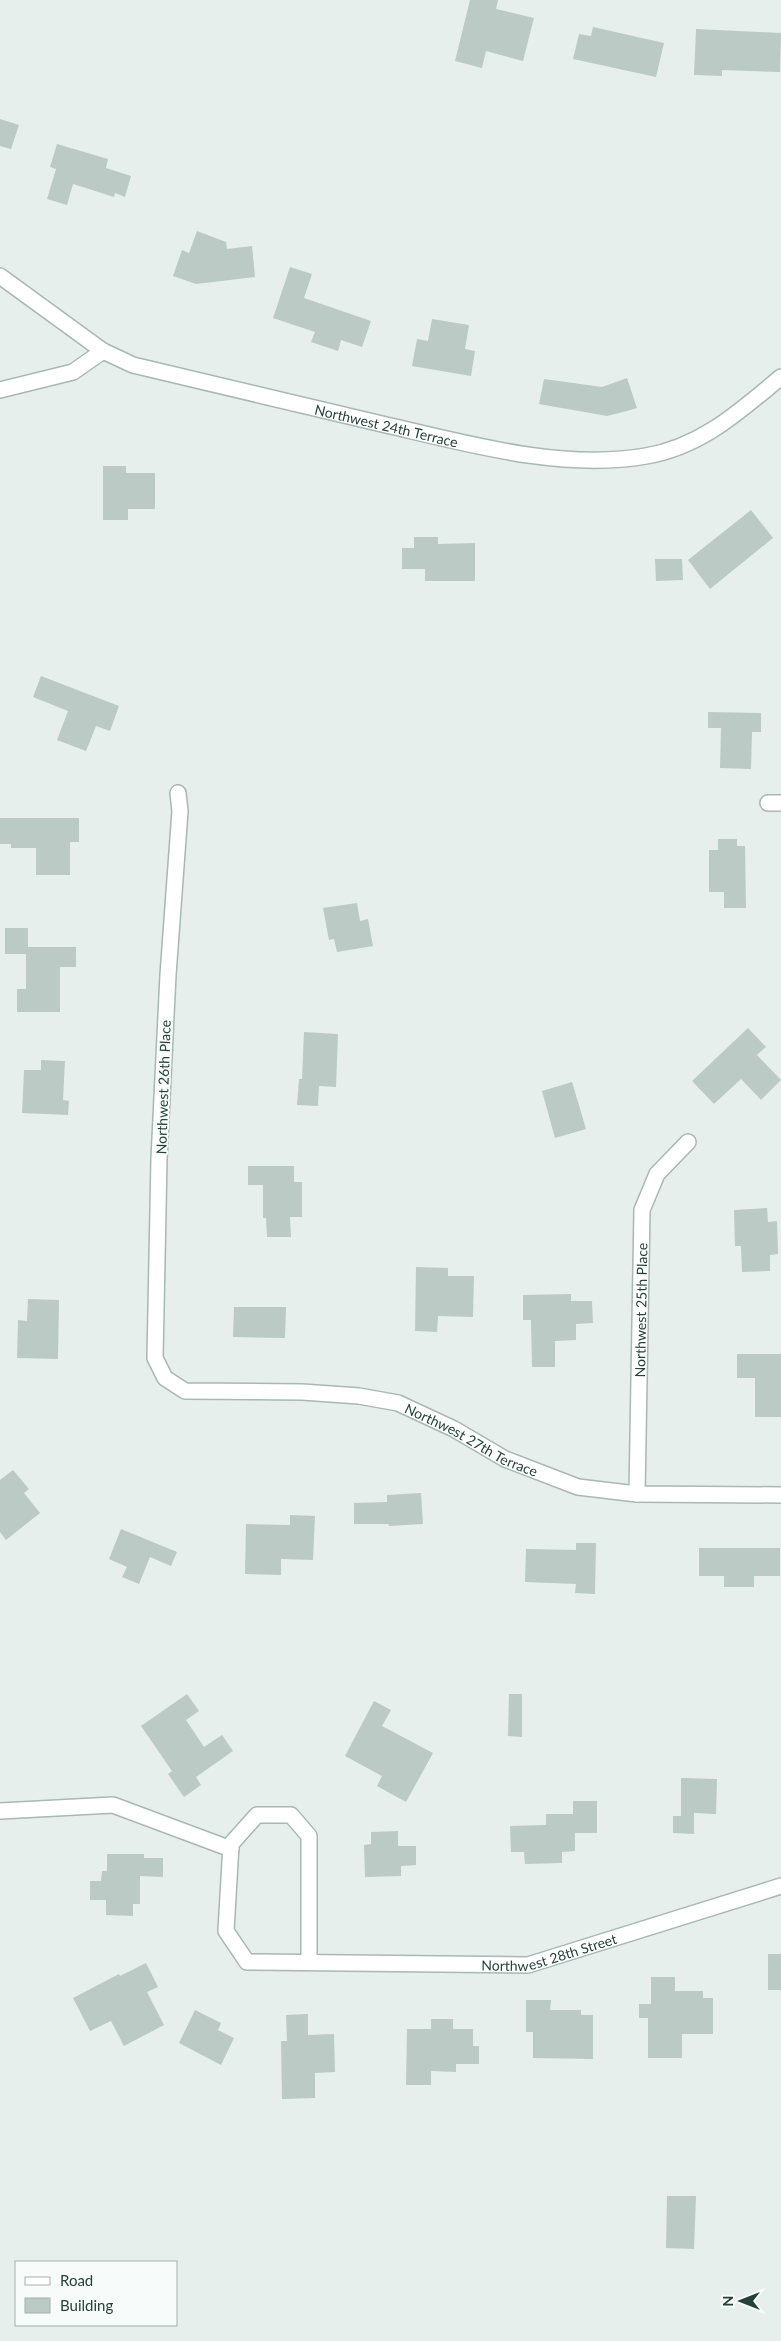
<svg xmlns="http://www.w3.org/2000/svg" width="781" height="2341" viewBox="0 0 781 2341" font-family="Lato,sans-serif">
	<style>
		.building { fill: #bbcac4 }
		.lines { fill: none; stroke-linecap: round; stroke-linejoin: round }
		.street-casing { stroke: #a8b8b2; stroke-width: 18 }
		.street { stroke: #fff; stroke-width: 15 }
		.labels { text-anchor: middle; dominant-baseline: central; stroke-width: 4; stroke-linejoin: round; paint-order: stroke }
		.street-label { font-size: 14px; fill: #24423a; stroke: #f7fbf9 }
	</style>
	<rect width="100%" height="100%" fill="#e6efeb"/>
	<g class="building">
		<path d="M470,0H498L496,9L534,18L523,61L486,51L482,68L455,61Z"/>
		<path d="M593,27L664,43L656,77L573,59L579,34L591,36Z"/>
		<path d="M696,29L781,33L780,72L722,70V76L694,75Z"/>
		<path d="M0,119L19,125L11,149L0,146Z"/>
		<path d="M57,144L108,159L106,168L131,176L125,197L115,193L114,197L73,184L67,205L47,199L56,169L50,167Z"/>
		<path d="M197,231L226,242L227,249L252,246L255,277L196,284L173,276L182,250L189,253Z"/>
		<path d="M290,267L312,274L304,298L371,321L362,347L341,340L338,351L311,342L315,332L273,318Z"/>
		<path d="M432,319L469,325L465,349L475,351L471,376L412,366L417,339L428,341Z"/>
		<path d="M627,378L637,408L627,411L607,416L539,404L544,379L602,387Z"/>
		<path d="M103,466H126V473H155V509H128V520H103Z"/>
		<path d="M751,510L773,538L710,589L688,560Z"/>
		<path d="M414,537H438V544L475,543V581H425V569H402V548H414Z"/>
		<path d="M655,559H682L683,580L656,581Z"/>
		<path d="M41,676L119,706L110,731L96,726L86,751L57,740L68,711L33,697Z"/>
		<path d="M708,712L761,713V732H752L751,769L720,768L721,728H708Z"/>
		<path d="M0,818H79V842H70V875H36V848H11V844H0Z"/>
		<path d="M718,839H737V846H745L746,908H724V892H709V850H718Z"/>
		<path d="M357,903L360,921L368,919L373,946L337,952L334,939L329,940L323,908Z"/>
		<path d="M5,928H28V947H76V967H60V1012H17V989H26V954H5Z"/>
		<path d="M748,1028L766,1047L757,1055L781,1080L761,1100L741,1079L714,1104L692,1081Z"/>
		<path d="M304,1032L338,1034L336,1087L319,1086L318,1106L297,1105L299,1079H302Z"/>
		<path d="M41,1060L65,1061L63,1100L69,1101L68,1115L22,1113L24,1070H41Z"/>
		<path d="M572,1082L586,1129L555,1138L542,1091Z"/>
		<path d="M248,1166H294V1182H302V1217H290L291,1237H267L266,1218H263V1185H248Z"/>
		<path d="M767,1208L768,1222L777,1221L778,1254L770,1255V1271L742,1272L741,1246H735L734,1210Z"/>
		<path d="M416,1267L448,1268V1276H474L473,1317L438,1316L437,1332L415,1331Z"/>
		<path d="M571,1294V1301H592L593,1323L576,1324V1340L555,1341V1367H532L531,1320H523V1295Z"/>
		<path d="M28,1299L59,1300L58,1359L17,1358L18,1320L27,1321Z"/>
		<path d="M234,1307H286L285,1338L233,1337Z"/>
		<path d="M737,1354H781V1417H755V1378H737Z"/>
		<path d="M13,1470L29,1489L24,1493L40,1513L6,1540L0,1532V1480Z"/>
		<path d="M421,1493L423,1524L389,1526L388,1524H354V1503L387,1502V1495Z"/>
		<path d="M290,1515L315,1516L313,1560L281,1559V1575L245,1574L246,1524L290,1525Z"/>
		<path d="M121,1529L177,1552L171,1566L150,1557L139,1584L122,1577L127,1567L109,1559Z"/>
		<path d="M576,1543H596L595,1594L575,1593L576,1584L525,1582L526,1549L576,1550Z"/>
		<path d="M699,1548H780V1576H754V1587H724V1576H699Z"/>
		<path d="M187,1694L199,1711L186,1720L204,1747L222,1735L233,1751L196,1777L201,1785L184,1797L168,1774L172,1771L141,1726Z"/>
		<path d="M509,1694H522V1737L508,1736Z"/>
		<path d="M374,1701L391,1710L382,1726L433,1753L406,1802L377,1786L382,1776L345,1756Z"/>
		<path d="M681,1778L717,1779L716,1814L694,1813V1834L673,1833V1816H681Z"/>
		<path d="M573,1801H597V1833H575V1851L562,1852V1863L525,1864L524,1852H511L510,1826L546,1825V1814H573Z"/>
		<path d="M398,1831V1846H416V1865L401,1866V1876L365,1877L364,1845L371,1844V1832Z"/>
		<path d="M107,1854H144V1858H163V1877L140,1876V1904H133V1916L106,1915V1900H90V1881H101L102,1871H107Z"/>
		<rect x="768" y="1954" width="13" height="36"/>
		<path d="M146,1963L158,1987L147,1992L164,2025L124,2046L111,2021L90,2031L73,1998L119,1974L120,1976Z"/>
		<path d="M651,1977H675V1991H703V1998H713V2034H682V2058H648V2018H639V2004H651Z"/>
		<path d="M526,2000H551L550,2010H581V2015H593V2059L533,2058V2032H526Z"/>
		<path d="M195,2010L221,2023L218,2030L234,2038L221,2065L179,2043Z"/>
		<path d="M308,2014V2035L334,2034L335,2072L315,2073V2098L282,2099L281,2041H287L286,2015Z"/>
		<path d="M431,2019H453V2029H473V2046H479V2064H456V2072L431,2071V2085H406L407,2029H431Z"/>
		<path d="M667,2196H696L694,2249L666,2248Z"/>
	</g>
	<g class="lines">
		<g class="street-casing">
			<g id="street">
				<path id="s1" d="M0,276L103,351L133,365C216,385 299,405 382,424C465,443 561,471 646,456C701,447 740,411 781,377"/>
				<path d="M0,390L73,372L103,351"/>
				<path id="s2" d="M178,793L180,811L168,975L159,1159L155,1358L165,1378L185,1391L302,1392L359,1396L398,1403L454,1429L505,1459L578,1487L637,1494L781,1495"/>
				<path d="M768,803H781"/>
				<path id="s3" d="M637,1494L642,1210L657,1174L688,1142"/>
				<path d="M0,1811L113,1805L231,1849"/>
				<path id="s4" d="M309,1963V1836L291,1815H257L231,1844L226,1931L247,1962L528,1965L781,1886"/>
			</g>
		</g>
		<use href="#street" class="street"/>
	</g>
	<g class="labels">
		<g class="street-label">
			<text stroke="none"><textPath href="#s1" startOffset="421">Northwest 24th Terrace</textPath></text>
			<text transform="translate(163 1087) rotate(-88)">Northwest 26th Place</text>
			<text stroke="none"><textPath href="#s3" startOffset="184">Northwest 25th Place</textPath></text>
			<text stroke="none"><textPath href="#s2" startOffset="908">Northwest 27th Terrace</textPath></text>
			<text stroke="none"><textPath href="#s4" startOffset="656">Northwest 28th Street</textPath></text>
		</g>
	</g>
	<rect x="15" y="2261" width="162" height="65" fill="#f7fbf9" stroke="#a3b1ad"/>
	<rect x="25" y="2277" width="25" height="8" fill="#ffffff" stroke="#a3b1ad"/>
	<text x="60" y="2286" font-size="15" fill="#24423a">Road</text>
	<rect x="25" y="2298" width="25" height="15" fill="#bbcac4" stroke="#a3b1ad"/>
	<text x="60" y="2311" font-size="15" fill="#24423a">Building</text>
	<g transform="translate(741 2301) rotate(270)" stroke="#f7fbf9" stroke-width="4" paint-order="stroke">
	<path d="M0-4L9 19L0 12L-9 19Z" fill="#24423a"/>
	<text y="-8" font-size="14" font-weight="bold" text-anchor="middle" fill="#24423a">N</text>
	</g>
</svg>
